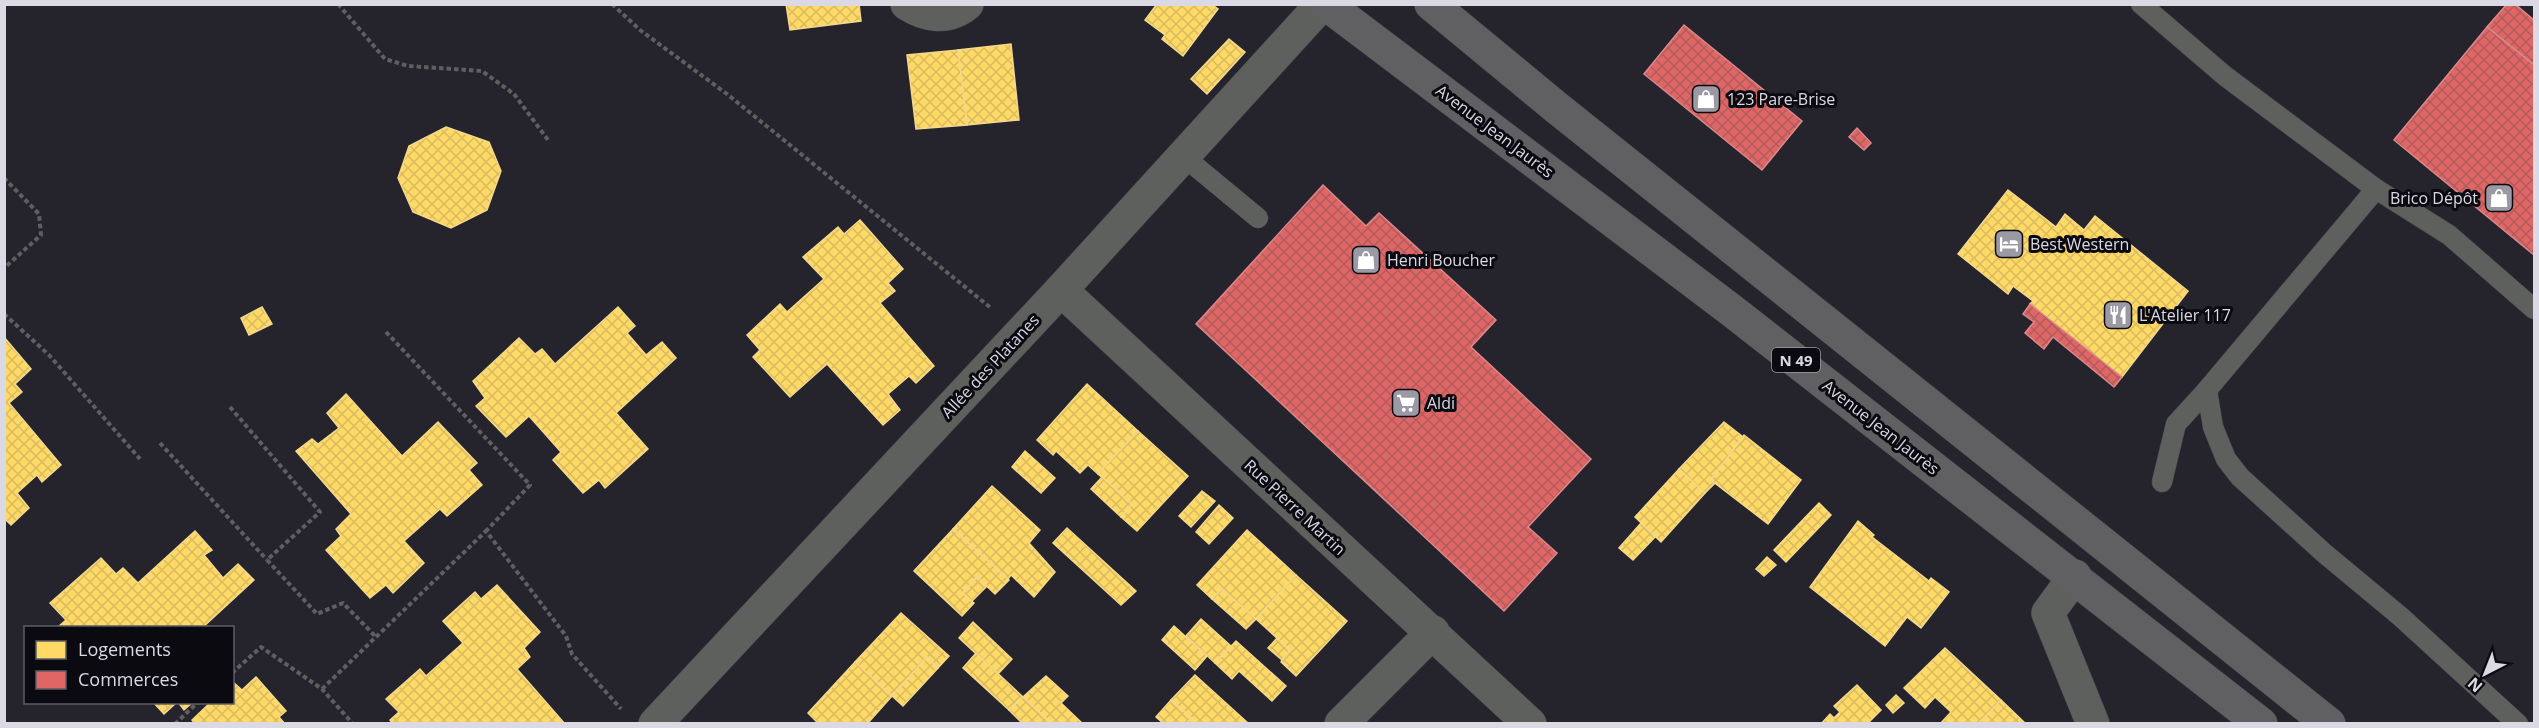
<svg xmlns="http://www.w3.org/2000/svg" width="2539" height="728" viewBox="0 0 2539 728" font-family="'Open Sans',sans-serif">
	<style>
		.homes { fill: url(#homes-cross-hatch); stroke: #f4d98c; stroke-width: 1.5 }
		.shops { fill: url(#shops-cross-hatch); stroke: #de888c; stroke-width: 1.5 }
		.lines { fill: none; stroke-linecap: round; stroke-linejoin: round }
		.service-casing { stroke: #434249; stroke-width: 21 }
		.minor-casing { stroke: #434249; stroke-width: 34 }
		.primary-casing { stroke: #434249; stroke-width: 34 }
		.path { stroke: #5e5f61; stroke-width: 4; stroke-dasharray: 4.5 3; stroke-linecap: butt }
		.service { stroke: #5e605e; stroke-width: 20 }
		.minor { stroke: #5e605e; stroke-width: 33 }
		.primary { stroke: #606062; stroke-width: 33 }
		.labels { text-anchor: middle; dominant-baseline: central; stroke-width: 6; stroke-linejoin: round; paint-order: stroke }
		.shield { fill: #0b0a11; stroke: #9c9ba5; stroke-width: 1.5 }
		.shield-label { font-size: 15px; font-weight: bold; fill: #dad9e4 }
		.poi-label { font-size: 16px; fill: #dad9e4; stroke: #0b0a11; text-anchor: start }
		.street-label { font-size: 16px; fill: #dad9e4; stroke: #0b0a11 }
	</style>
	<defs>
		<pattern id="homes-cross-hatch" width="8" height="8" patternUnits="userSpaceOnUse" patternTransform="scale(1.5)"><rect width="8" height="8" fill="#ffd966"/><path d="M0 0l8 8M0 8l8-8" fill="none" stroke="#d9bb5f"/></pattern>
		<pattern id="shops-cross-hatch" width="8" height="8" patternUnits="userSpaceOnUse" patternTransform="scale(1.5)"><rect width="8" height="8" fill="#e06666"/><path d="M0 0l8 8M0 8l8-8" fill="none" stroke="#b05b5c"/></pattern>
	</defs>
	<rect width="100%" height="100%" fill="#25242c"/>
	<g class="homes">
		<path d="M786,4H859L861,21L790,30Z"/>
		<path d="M1157,4H1211L1218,9L1183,56L1162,39L1165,35L1145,20Z"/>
		<path d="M1229,39L1245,52L1207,94L1191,79Z"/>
		<path d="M1011,44L1019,120L967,125L958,50Z"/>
		<path d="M958,50L967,125L916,129L907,55Z"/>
		<path d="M446,127L489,142L501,171L487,210L451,228L413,212L398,178L409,146Z"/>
		<path d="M2008,190L2056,227L2065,214L2084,230L2095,216L2188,291L2122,377L2030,304L2033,301L2013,286L2008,294L1958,254Z"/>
		<path d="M860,220L903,269L888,283L895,291L880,303L934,366L916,383L909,376L888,394L900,410L883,425L827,364L790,397L753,357L760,350L747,335L780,304L787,312L824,279L803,257L838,227L844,234Z"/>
		<path d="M262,307L272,324L249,335L241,318Z"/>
		<path d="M618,307L635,326L627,333L646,355L662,342L676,358L616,413L648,449L605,488L599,480L583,493L553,460L561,452L529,416L506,437L476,406L485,398L473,381L519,338L535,354L542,349L555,364Z"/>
		<path d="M4,337L31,369L15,384L22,392L9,403L61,465L42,482L37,475L17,493L29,508L11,525L4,518Z"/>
		<path d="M1087,384L1138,431L1098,474L1088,465L1080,473L1056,451L1053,455L1037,440Z"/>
		<path d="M346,394L402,456L438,422L477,463L469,470L482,485L447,516L440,509L404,541L424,563L393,593L386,585L370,598L326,550L341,536L336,529L351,514L296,451L312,439L318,444L339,428L327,413Z"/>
		<path d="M1724,422L1743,437L1711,480L1715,483L1705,493L1679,469Z"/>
		<path d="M1138,431L1188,476L1137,531L1121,517L1132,504L1098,474Z"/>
		<path d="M1744,435L1801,480L1768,524L1711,480Z"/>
		<path d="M1025,451L1055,478L1041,493L1012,467Z"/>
		<path d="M1679,469L1705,493L1661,542L1635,517Z"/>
		<path d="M1102,477L1132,504L1121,517L1091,489Z"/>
		<path d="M992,486L1040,530L1029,543L1055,572L1034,597L1011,575L1008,579L953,529Z"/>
		<path d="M1202,491L1215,501L1191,527L1179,516Z"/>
		<path d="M1819,503L1831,515L1786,562L1774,550Z"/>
		<path d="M1219,505L1233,518L1209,544L1196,532Z"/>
		<path d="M1858,521L1874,535L1872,537L1929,581L1931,578L1949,592L1921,628L1907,617L1885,646L1810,587Z"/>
		<path d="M1641,523L1656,536L1633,560L1619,548Z"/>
		<path d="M1067,528L1136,591L1121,605L1053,543Z"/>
		<path d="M953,529L1009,580L995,594L977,577L963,593L974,603L962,616L914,571Z"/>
		<path d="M1247,530L1296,575L1256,619L1222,589L1212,599L1197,585Z"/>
		<path d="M195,531L212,550L204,555L223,578L238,564L254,580L202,628L58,627L66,620L50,603L101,558L116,574L123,568L138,583Z"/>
		<path d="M1767,557L1776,565L1764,576L1756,569Z"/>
		<path d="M1296,575L1347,621L1296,676L1281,662L1290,650L1256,619Z"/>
		<path d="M977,577L987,586L972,601L963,593Z"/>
		<path d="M497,585L540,632L524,648L530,657L517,669L565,724H393L390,720L399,712L386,699L420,669L426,676L463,643L443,621L475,592L481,599Z"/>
		<path d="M1222,589L1256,619L1246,629L1212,599Z"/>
		<path d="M901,613L949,656L938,668L927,657L892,696L855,662Z"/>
		<path d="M1201,619L1231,646L1215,663L1186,636Z"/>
		<path d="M973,622L1012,659L998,674L959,638Z"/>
		<path d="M1174,626L1207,656L1195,670L1162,640Z"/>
		<path d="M1277,638L1290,650L1282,660L1268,648Z"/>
		<path d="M1236,641L1286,686L1272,701L1239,671L1232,679L1215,663Z"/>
		<path d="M1945,648L2001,700L1978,724H1940L1951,712L1935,697L1925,708L1904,688Z"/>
		<path d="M976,653L1023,697L1009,710L963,668Z"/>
		<path d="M927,657L938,668L903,706L892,696Z"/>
		<path d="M855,662L892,696L867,724H819L808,713Z"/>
		<path d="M1195,675L1249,724H1186L1191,718L1171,700Z"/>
		<path d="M1046,676L1068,696L1061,703L1083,724H1052L1023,697Z"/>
		<path d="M256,677L286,711L279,717L285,724H195L192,720L211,702H232L233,682L242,690Z"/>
		<path d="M1857,685L1881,710L1867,724H1821L1830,714L1834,718L1840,712L1834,706Z"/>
		<path d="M1896,695L1904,703L1893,713L1886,705Z"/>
		<path d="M1023,697L1052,724H1023L1009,710Z"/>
		<path d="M1171,700L1191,718L1186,724H1164L1156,717Z"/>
		<path d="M2001,700L2026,724H1978Z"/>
		<path d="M153,702H177L164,714Z"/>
		<path d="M178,702H193L184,710Z"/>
	</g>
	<g class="shops">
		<path d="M2507,4H2515L2534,20V65L2487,27Z"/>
		<path d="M1684,25L1802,121L1762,170L1644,74Z"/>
		<path d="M2487,27L2534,65V255L2394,140Z"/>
		<path d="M1857,128L1871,143L1864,150L1849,137Z"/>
		<path d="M1323,185L1366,226L1379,213L1496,320L1471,347L1591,459L1528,527L1557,553L1504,611L1196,324Z"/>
		<path d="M2030,304L2122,377L2114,387L2053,337L2044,349L2025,333L2034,322L2023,314Z"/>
	</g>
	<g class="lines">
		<g class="service-casing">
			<g id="service">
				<path d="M2141,4L2225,76L2376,189L2449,235L2534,309"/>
				<path d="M1183,156L1258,218"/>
				<path d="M2376,189L2207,390L2213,427L2226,459L2240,477L2324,553L2401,617L2518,724"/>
				<path d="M2162,482L2176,424L2207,390"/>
			</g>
		</g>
		<g class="minor-casing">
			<g id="minor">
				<path d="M907,4C926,16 948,20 967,4"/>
				<path d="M1061,290L1530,724"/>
				<path d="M2075,576L2048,613L2093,724"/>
				<path d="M655,724L1061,290L1322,4"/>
				<path d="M1341,724L1433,632"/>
			</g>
		</g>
		<g class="primary-casing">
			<g id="primary">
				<path d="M1326,4L1731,310L2261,724"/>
				<path d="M1431,4L1557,108L2329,724"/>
			</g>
		</g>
		<g class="path">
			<path d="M338,4L385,59L408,66L482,71L514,94L548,140"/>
			<path d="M612,4L640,30L727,94L991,308"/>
			<path d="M4,178L39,214L41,235L4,268"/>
			<path d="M4,314L49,355L140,459"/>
			<path d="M386,332L530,485L486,531"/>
			<path d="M230,407L320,512L267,560L317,614L343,603L376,637"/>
			<path d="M160,443L267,560"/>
			<path d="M232,673L261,647L322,689L353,724"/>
			<path d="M322,689L486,531L566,636L572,654L621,709"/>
			<path d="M175,724L198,702"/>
		</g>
		<use href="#service" class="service"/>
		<use href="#minor" class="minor"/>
		<use href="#primary" class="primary"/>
	</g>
	<defs>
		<g id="shop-square" transform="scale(1.5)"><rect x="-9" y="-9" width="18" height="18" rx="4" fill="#9b9aa4" stroke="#0b0a11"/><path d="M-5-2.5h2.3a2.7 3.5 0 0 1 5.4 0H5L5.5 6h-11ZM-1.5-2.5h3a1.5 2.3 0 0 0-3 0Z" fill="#fff"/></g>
		<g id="hotel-square" transform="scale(1.5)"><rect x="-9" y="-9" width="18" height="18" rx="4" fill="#9b9aa4" stroke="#0b0a11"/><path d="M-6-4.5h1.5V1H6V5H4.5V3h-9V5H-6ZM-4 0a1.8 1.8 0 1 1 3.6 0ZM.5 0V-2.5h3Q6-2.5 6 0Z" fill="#fff"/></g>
		<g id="restaurant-square" transform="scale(1.5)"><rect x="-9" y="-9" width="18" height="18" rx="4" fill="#9b9aa4" stroke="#0b0a11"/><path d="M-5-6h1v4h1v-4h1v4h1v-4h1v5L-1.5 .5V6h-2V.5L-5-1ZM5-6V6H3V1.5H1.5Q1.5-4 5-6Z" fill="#fff"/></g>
		<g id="supermarket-square" transform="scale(1.5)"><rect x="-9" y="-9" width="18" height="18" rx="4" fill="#9b9aa4" stroke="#0b0a11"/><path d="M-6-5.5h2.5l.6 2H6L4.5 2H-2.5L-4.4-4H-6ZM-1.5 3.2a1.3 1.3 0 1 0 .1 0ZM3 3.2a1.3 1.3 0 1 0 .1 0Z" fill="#fff"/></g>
	</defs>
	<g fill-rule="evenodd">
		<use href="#shop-square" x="1706" y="99"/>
		<use href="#shop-square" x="2499" y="198"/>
		<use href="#hotel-square" x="2009" y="244"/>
		<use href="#shop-square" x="1366" y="260"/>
		<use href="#restaurant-square" x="2118" y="315"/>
		<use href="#supermarket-square" x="1406" y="403"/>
	</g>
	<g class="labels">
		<rect class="shield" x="1772" y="348" width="48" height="24" rx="4.5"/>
		<g class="shield-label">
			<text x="1796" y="360">N 49</text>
		</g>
		<g class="poi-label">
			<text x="1727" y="99">123 Pare-Brise</text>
			<text x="2478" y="198" text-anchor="end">Brico Dépôt</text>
			<text x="2030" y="244">Best Western</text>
			<text x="1387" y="260">Henri Boucher</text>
			<text x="2139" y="315">L'Atelier 117</text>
			<text x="1427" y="403">Aldi</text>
		</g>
		<g class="street-label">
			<text transform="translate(1495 131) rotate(37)">Avenue Jean Jaurès</text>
			<text transform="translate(990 366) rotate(-47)">Allée des Platanes</text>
			<text transform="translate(1881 427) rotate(38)">Avenue Jean Jaurès</text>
			<text transform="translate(1295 507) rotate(43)">Rue Pierre Martin</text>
		</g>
	</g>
	<rect width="2539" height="728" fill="none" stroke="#dad9e4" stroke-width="12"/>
	<rect x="24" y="626" width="210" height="78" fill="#0b0a11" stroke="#5e5d65" stroke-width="1.5"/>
	<rect x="36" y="641" width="30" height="18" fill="#ffd966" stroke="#5e5d65" stroke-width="1.5"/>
	<text x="78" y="656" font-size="18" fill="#dad9e4">Logements</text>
	<rect x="36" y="671" width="30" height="18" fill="#e06666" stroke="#5e5d65" stroke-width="1.5"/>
	<text x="78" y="686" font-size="18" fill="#dad9e4">Commerces</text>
	<g transform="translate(2485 674) rotate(222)" stroke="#0b0a11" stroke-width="4.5" paint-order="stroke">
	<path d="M0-4.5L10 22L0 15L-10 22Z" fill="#dad9e4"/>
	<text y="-9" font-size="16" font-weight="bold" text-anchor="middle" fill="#dad9e4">N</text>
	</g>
</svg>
